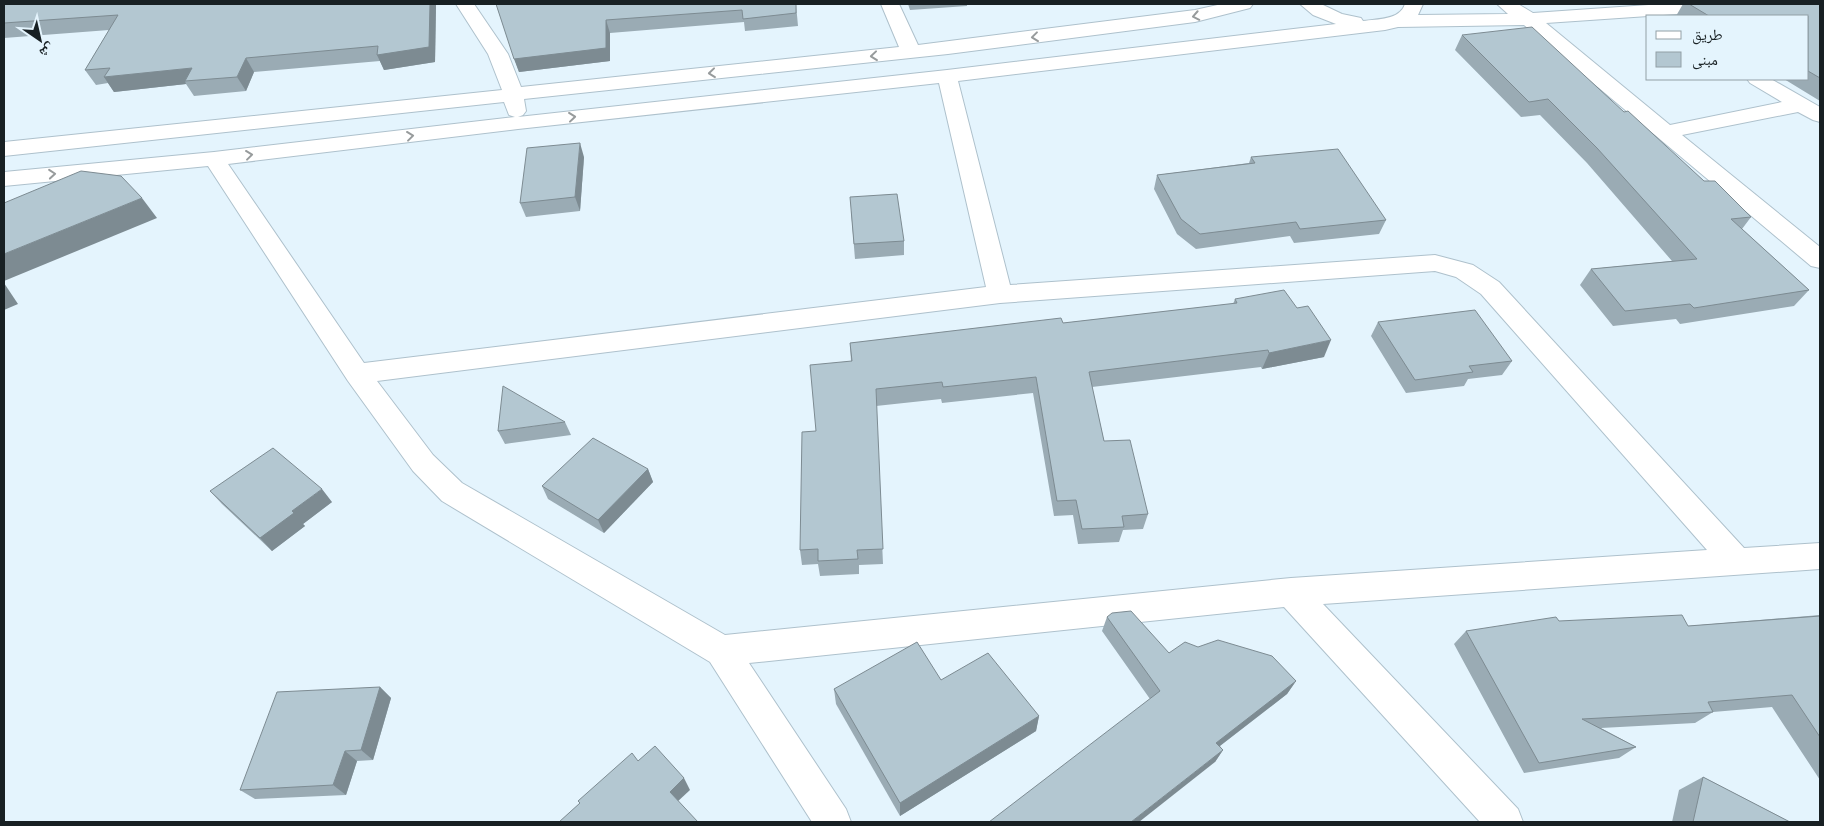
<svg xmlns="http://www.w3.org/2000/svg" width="1824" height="826" viewBox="0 0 1824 826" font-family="'Exo 2','Noto Naskh Arabic',sans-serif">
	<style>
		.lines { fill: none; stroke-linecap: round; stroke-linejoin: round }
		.minor-casing { stroke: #aec1cc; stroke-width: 2 }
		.minor { fill: #fff; fill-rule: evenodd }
		.wall { fill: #9aabb4 }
		.shaded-wall { fill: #7d8b92 }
		.building { fill: #b3c7d1; stroke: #7d8b92 }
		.oneway { stroke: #979b9c }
	</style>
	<rect width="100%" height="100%" fill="#e4f4fd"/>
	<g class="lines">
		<g class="minor-casing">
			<path id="minor" d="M456,4H474L508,54L521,87L899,47L881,4H899L918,45L1195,10L1222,4H1253L1250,8L1195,22L948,54L524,99L526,111L523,115L518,117L947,70L1336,24L1313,15L1300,4H1321L1342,14L1361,18L1363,21C1377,19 1400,20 1405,4H1423L1418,15L1508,14L1497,4H1518L1533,13L1663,4H1745L1742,8L1736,10L1546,23L1670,125L1782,102L1750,83L1747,79H1771L1820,107V122L1813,120L1798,112L1682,135L1820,247V268L1811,266L1524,25L1398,27L1385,30L958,81L1010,285L1435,255L1473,265L1499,282L1744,548L1820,543V569L1323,604L1518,809L1523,822H1480L1284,607L749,663L846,809L851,822H812L710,662L442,501L413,471L348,381L208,166L4,186V172L214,152L515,117L509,115L504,102L4,156V142L502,90L488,54ZM939,83L986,287L364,363L228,164L518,129ZM1435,271L1456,277L1481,294L1707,550L1291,578L725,635L462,483L433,455L377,381L1000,303Z"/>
		</g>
		<use href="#minor" class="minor"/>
	</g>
	<g class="wall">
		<path d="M4,4H436L435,62L384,70L380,61L254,72L246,91L194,96L186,84L114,92L108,83L96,85L85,70L109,30L4,38Z"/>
		<path d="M496,4H796L798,26L745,31L744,22L610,33V61L519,72Z"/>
		<path d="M908,4H967V6L910,10Z"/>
		<path d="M1683,4H1820V101L1784,79H1808V16H1676Z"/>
		<path d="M1462,35L1624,112L1704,181L1751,217L1742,229L1809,290L1794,306L1680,324L1676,319L1613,326L1580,285L1591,269L1672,261L1587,163L1540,115L1521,117L1455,50Z"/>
		<path d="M584,157L580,211L526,217L520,203Z"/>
		<path d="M1251,157L1386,220L1379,234L1294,243L1290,236L1196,249L1177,234L1154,189L1157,175L1249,163Z"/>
		<path d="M851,211L904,241V255L855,259Z"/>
		<path d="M1235,299L1324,357L1262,369L1261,367L1092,387L1104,441L1148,514L1143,529L1123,530L1119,542L1078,544L1073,515L1054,516L1033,393L942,403L941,399L876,406L883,564L859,565V574L820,576L818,564L802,565L800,550L816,431L851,361L850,343L1063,323L1233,304Z"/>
		<path d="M1378,322L1512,361L1502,375L1468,379L1464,386L1406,393L1371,336Z"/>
		<path d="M565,422L571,435L505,444L498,431Z"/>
		<path d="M648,469L653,482L604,533L548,499L542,486Z"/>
		<path d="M210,491L332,502L303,524L305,526L272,551L222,504Z"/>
		<path d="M1820,615V780L1772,707L1713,712L1695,723L1601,728L1636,747L1619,758L1524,773L1454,644L1466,631L1559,621L1688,626Z"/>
		<path d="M1107,617L1169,653L1198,647L1296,681L1287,694L1220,746L1223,750L1215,762L1150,699L1102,631Z"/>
		<path d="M941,680L1039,716L1036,731L900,816L836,704L834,689Z"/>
		<path d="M380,687L391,698L373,760L357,761L346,795L255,799L240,790Z"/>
		<path d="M1703,777L1790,822H1672L1679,790Z"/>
	</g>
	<g class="shaded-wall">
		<path d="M430,4H436L435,62L384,70L377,55Z"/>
		<path d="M606,20L610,33V61L519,72L514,59Z"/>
		<path d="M246,58L254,72L246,91L237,77Z"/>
		<path d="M192,68L185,81L186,84L114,92L104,77Z"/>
		<path d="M580,143L584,157L580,211L575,197Z"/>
		<path d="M142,198L157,218L4,281V254Z"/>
		<path d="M4,283L18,304L4,310Z"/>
		<path d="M1331,340L1324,357L1262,369L1269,353Z"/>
		<path d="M648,469L653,482L604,533L598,520Z"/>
		<path d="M322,489L332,502L303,524L305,526L272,551L260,538L292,511Z"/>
		<path d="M1296,681L1287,694L1208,755L1216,743Z"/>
		<path d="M380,687L391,698L373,760L361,750Z"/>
		<path d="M1039,716L1036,731L900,816V803Z"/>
		<path d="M1223,750L1215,762L1139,822H1131Z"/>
		<path d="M345,751L357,761L346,795L333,785Z"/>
		<path d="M684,778L690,790L676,803L670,792Z"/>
	</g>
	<g class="building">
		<path d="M4,4H430L429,47L377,55L378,46L246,58L237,77L185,81L192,68L104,77L110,68L85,70L118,15L4,23Z"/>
		<path d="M496,4H796V13L743,19L742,10L606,20V48L514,59Z"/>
		<path d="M1689,4H1820V78L1808,71V16H1709Z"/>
		<path d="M1532,27L1624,112L1628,111L1704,181H1715L1751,217L1731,219L1809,290L1694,308L1690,304L1625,311L1591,269L1697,259L1597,148L1548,99L1529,102L1462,35Z"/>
		<path d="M580,143L575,197L520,203L527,148Z"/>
		<path d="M1338,149L1386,220L1300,229L1296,222L1200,234L1181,219L1157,175L1255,163L1251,157Z"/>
		<path d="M81,171L121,176L142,198L4,254V203Z"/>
		<path d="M897,194L904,241L854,244L850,197Z"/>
		<path d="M1284,290L1297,308L1308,306L1331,340L1269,353L1268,350L1089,372L1104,441L1130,440L1148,514L1122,516L1124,527L1082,529L1076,500L1057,501L1036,377L943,387L942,382L876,389L883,549L857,550L858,559L818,561V549L800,550L802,432L816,431L810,365L852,361L850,343L1061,318L1063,323L1237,303L1235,299Z"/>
		<path d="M1475,310L1512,361L1469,366L1473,372L1415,380L1378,322Z"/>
		<path d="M503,386L565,422L498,431Z"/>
		<path d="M593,438L648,469L598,520L542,486Z"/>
		<path d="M273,448L322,489L292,511L294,513L260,538L210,491Z"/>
		<path d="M1131,611L1169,653L1185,642L1198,647L1218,640L1272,656L1296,681L1216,743L1223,750L1131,822H989L1160,691L1107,617L1112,613Z"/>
		<path d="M1682,615L1688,626L1820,616V737L1792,695L1708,702L1713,712L1582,719L1636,747L1539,763L1466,631L1556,617L1559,621Z"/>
		<path d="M917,642L941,680L988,653L1039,716L900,803L834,689Z"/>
		<path d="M380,687L361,750L345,751L333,785L240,790L277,692Z"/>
		<path d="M655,746L684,778L670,792L698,822H559L580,803L578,801L632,753L638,761Z"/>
		<path d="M1703,777L1790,822H1693Z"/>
	</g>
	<defs><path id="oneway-chevron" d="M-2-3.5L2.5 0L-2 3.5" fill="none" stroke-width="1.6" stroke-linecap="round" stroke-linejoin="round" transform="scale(1.25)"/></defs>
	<g class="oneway">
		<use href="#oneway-chevron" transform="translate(1196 16) rotate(169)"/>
		<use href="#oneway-chevron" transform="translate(1035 37) rotate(173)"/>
		<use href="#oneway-chevron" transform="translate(874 56) rotate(174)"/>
		<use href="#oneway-chevron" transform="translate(712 73) rotate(174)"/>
		<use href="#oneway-chevron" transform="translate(572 117) rotate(-6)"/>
		<use href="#oneway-chevron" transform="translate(410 136) rotate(-7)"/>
		<use href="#oneway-chevron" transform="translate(249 155) rotate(-7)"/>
		<use href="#oneway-chevron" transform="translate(52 174) rotate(-5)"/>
	</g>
	<rect width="1824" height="826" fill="none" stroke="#182023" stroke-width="10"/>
	<rect x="1646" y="15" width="162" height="65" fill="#e4f4fd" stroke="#929fa6"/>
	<rect x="1656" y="31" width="25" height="8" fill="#ffffff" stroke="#929fa6"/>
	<text x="1692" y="40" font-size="15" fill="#182023">طريق</text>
	<rect x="1656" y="52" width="25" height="15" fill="#b3c7d1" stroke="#929fa6"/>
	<text x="1692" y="65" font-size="15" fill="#182023">مبنى</text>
	<g transform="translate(40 40) rotate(146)" stroke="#e4f4fd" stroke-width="4" paint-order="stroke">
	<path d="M0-4L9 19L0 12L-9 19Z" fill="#182023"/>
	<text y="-8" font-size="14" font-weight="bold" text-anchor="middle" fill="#182023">ش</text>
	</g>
</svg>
